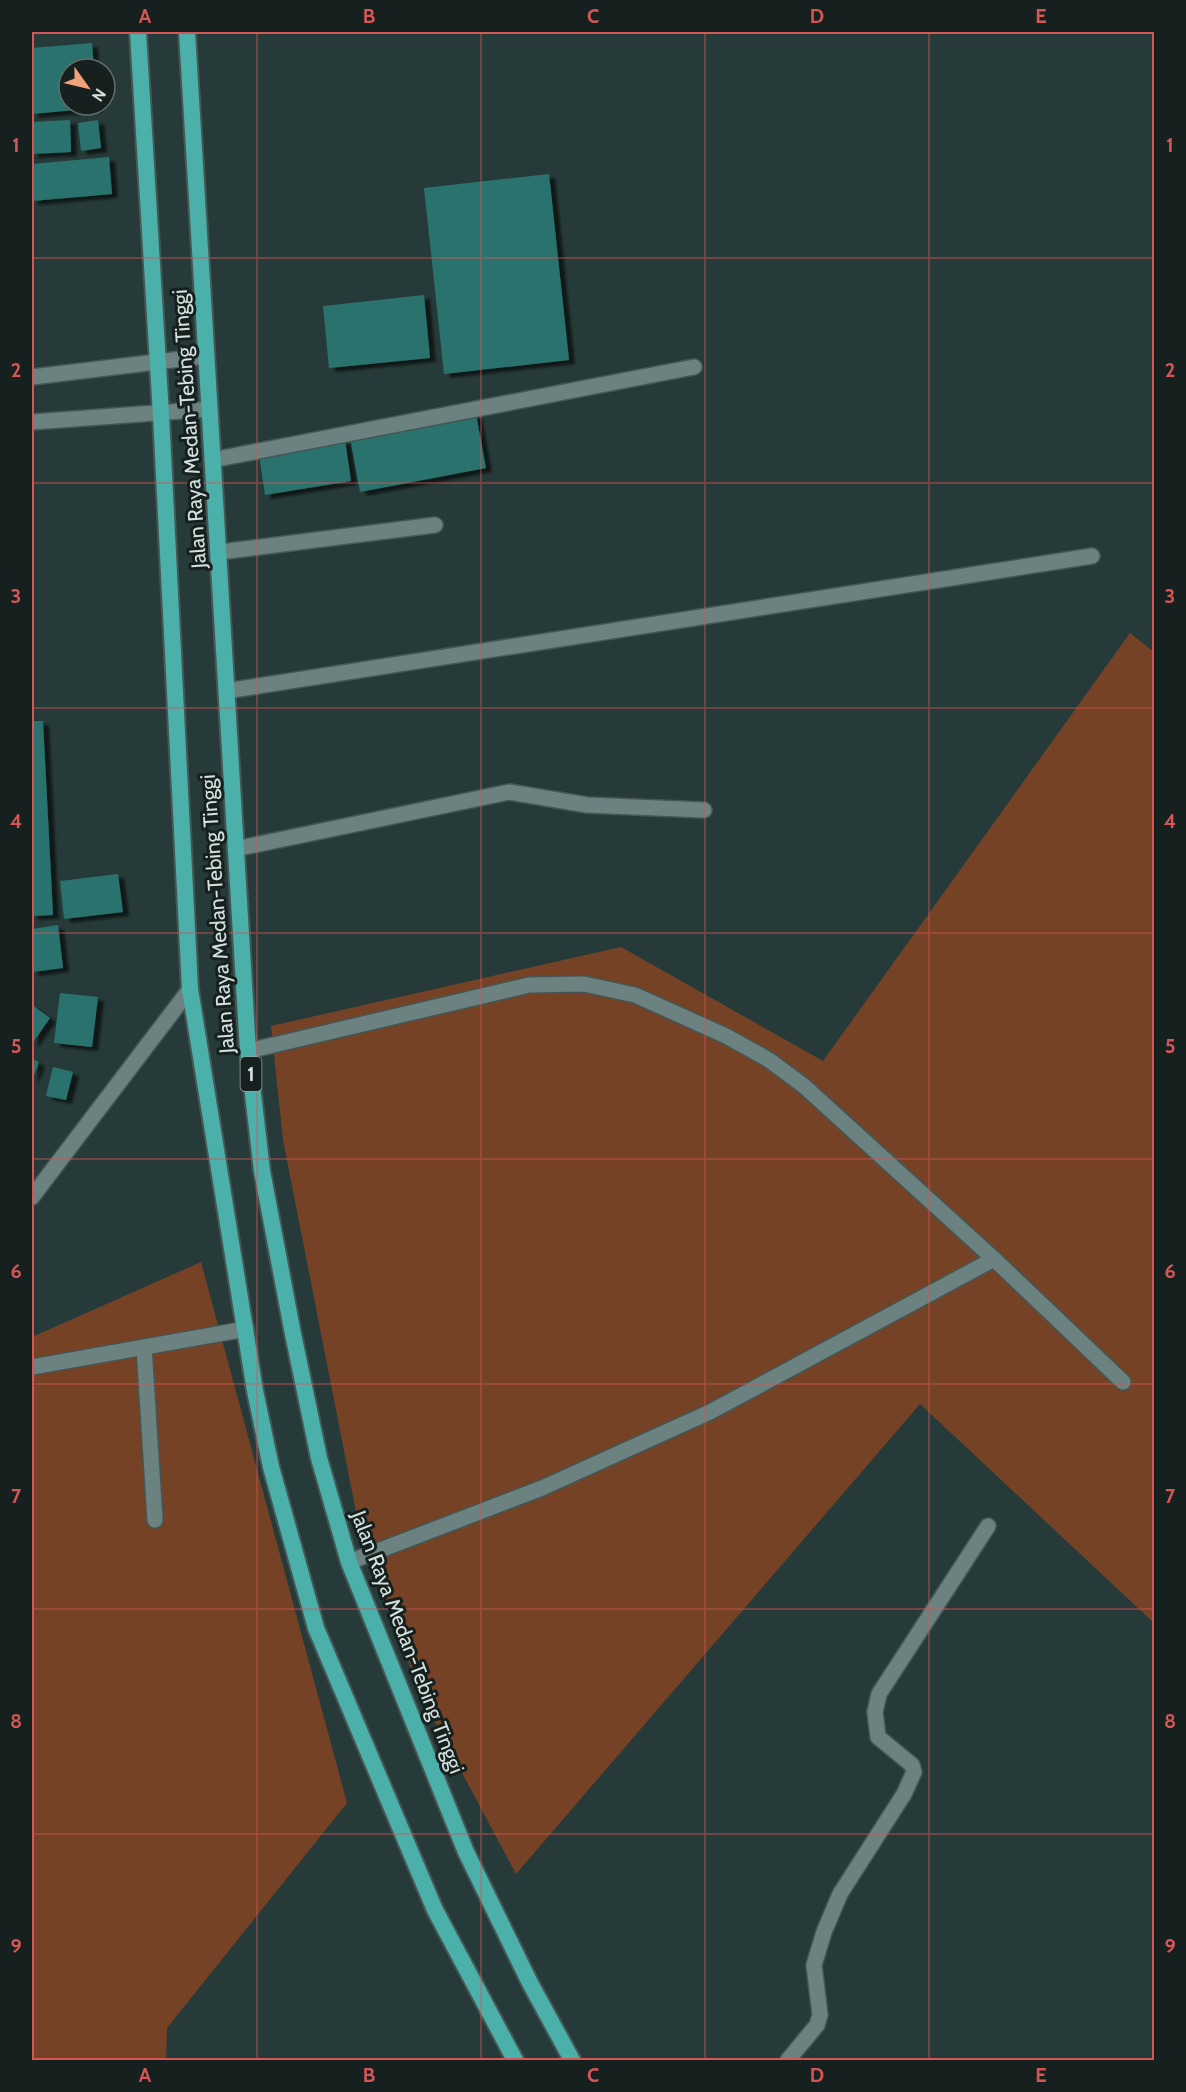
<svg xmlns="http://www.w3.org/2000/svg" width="1186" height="2092" viewBox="0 0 1186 2092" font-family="Cabin,sans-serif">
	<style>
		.green { fill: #764225 }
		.building { fill: #2a726d; filter: url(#shadow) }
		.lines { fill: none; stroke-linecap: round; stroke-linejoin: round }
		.service-casing { stroke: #455755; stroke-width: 18 }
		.minor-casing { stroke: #455755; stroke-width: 18 }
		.tertiary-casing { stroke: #455755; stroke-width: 18 }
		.trunk-casing { stroke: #455755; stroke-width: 20 }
		.service { stroke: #6b8280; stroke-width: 15 }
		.minor { stroke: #6b8280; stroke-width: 15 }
		.tertiary { stroke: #6b8280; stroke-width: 15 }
		.trunk { stroke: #4bb0aa; stroke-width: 16 }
		.grid { fill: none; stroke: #d65656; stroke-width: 1.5; stroke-opacity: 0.55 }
		.labels { text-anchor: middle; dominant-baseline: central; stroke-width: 6; stroke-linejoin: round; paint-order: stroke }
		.shield { fill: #16201f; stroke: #9ba7a5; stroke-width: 1.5 }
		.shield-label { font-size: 20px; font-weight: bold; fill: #d4e1df }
		.street-label { font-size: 21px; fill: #d4e1df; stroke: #16201f }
		.neatline { fill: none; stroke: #d65656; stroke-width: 2 }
		.grid-label { font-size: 20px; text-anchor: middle; font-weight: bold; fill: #d65656 }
	</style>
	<defs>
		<filter id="shadow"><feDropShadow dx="6" dy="4" stdDeviation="1.5" flood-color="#0009"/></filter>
	</defs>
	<rect width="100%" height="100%" fill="#263b39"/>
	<g class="green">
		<path d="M1130,633L1154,652V1623L920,1404L516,1874L420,1694L357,1517L283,1140L271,1026L621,947L823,1061Z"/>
		<path d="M201,1262L347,1803L167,2028L166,2060H32V1337Z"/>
	</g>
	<g class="building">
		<path d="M92,43L94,69H69V105H97V108L32,114V48Z"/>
		<path d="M70,120L71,152L32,154V122Z"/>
		<path d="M98,120L101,148L81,151L78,123Z"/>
		<path d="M109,157L112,194L32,201V164Z"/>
		<path d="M549,174L569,360L444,374L424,188Z"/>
		<path d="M424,295L430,358L329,368L323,306Z"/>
		<path d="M476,414L486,468L360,492L350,438Z"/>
		<path d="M345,440L351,481L265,495L259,455Z"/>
		<path d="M32,721H43L53,915L32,916Z"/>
		<path d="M118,874L123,912L64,919L60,881Z"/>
		<path d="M58,925L63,968L32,972V929Z"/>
		<path d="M60,993L98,997L92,1047L54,1043Z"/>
		<path d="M32,1005L50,1018L32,1044Z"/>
		<path d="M32,1059L39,1062L32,1081Z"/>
		<path d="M53,1067L73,1072L66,1100L46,1096Z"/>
	</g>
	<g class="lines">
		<g class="service-casing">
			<g id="service">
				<path d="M32,377L206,356"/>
				<path d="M32,422L210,409"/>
				<path d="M212,460L694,367"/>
				<path d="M220,552L435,525"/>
				<path d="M248,1051L529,985L584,984L635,995L726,1036L769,1060L804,1086L994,1259L1123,1382"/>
				<path d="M144,1347L155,1520"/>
				<path d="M32,1367L246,1329"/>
				<path d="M349,1562L542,1488L710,1412L994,1259"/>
			</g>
		</g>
		<g class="minor-casing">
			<g id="minor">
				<path d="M226,691L1092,556"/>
				<path d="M235,849L509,792L587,805L704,810"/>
				<path d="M788,2060L817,2025L820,2015L814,1965L824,1932L840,1894L904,1794L914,1772L912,1765L878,1737L875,1712L879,1694L988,1526"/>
			</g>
		</g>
		<g class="tertiary-casing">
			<path id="tertiary" d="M32,1197L190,989"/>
		</g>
		<g class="trunk-casing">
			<g id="trunk">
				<path d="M138,32L161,415L190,989L255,1391L271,1467L316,1628L435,1910L515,2060"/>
				<path d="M187,32L248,1051L262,1171L292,1329L319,1458L349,1562L466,1852L530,1983L572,2060"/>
			</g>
		</g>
		<use href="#service" class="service"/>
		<use href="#minor" class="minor"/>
		<use href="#tertiary" class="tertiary"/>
		<use href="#trunk" class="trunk"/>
	</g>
	<path class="grid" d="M257,32V2060M481,32V2060M705,32V2060M929,32V2060M32,258H1154M32,483H1154M32,708H1154M32,933H1154M32,1159H1154M32,1384H1154M32,1609H1154M32,1834H1154"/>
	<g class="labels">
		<rect class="shield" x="240.5" y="1057" width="21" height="34" rx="4.5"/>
		<g class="shield-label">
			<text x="251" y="1074">1</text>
		</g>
		<g class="street-label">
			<text transform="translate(189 429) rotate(-94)">Jalan Raya Medan-Tebing Tinggi</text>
			<text transform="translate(217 914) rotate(-94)">Jalan Raya Medan-Tebing Tinggi</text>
			<text transform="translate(408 1642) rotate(69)">Jalan Raya Medan-Tebing Tinggi</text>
		</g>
	</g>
	<rect width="1186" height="2092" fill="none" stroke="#16201f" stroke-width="66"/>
	<g transform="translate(87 87) rotate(124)"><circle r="28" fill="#16201f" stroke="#626d6c" stroke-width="1.5"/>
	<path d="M0-4.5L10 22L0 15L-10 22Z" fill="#f0a279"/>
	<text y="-9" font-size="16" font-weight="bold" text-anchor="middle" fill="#d4e1df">N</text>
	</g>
	<rect x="33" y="33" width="1120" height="2026" class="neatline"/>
	<g class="grid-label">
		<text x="145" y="23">A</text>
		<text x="369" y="23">B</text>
		<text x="593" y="23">C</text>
		<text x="817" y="23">D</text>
		<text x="1041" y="23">E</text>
		<text x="16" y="152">1</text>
		<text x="1170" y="152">1</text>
		<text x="16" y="377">2</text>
		<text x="1170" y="377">2</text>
		<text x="16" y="603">3</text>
		<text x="1170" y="603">3</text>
		<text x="16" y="828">4</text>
		<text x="1170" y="828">4</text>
		<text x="16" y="1053">5</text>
		<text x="1170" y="1053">5</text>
		<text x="16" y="1278">6</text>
		<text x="1170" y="1278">6</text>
		<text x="16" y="1503">7</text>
		<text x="1170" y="1503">7</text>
		<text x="16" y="1728">8</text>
		<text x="1170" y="1728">8</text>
		<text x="16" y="1953">9</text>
		<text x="1170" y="1953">9</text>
		<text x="145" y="2082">A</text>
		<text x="369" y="2082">B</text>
		<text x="593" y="2082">C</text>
		<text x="817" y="2082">D</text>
		<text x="1041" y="2082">E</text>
	</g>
</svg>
